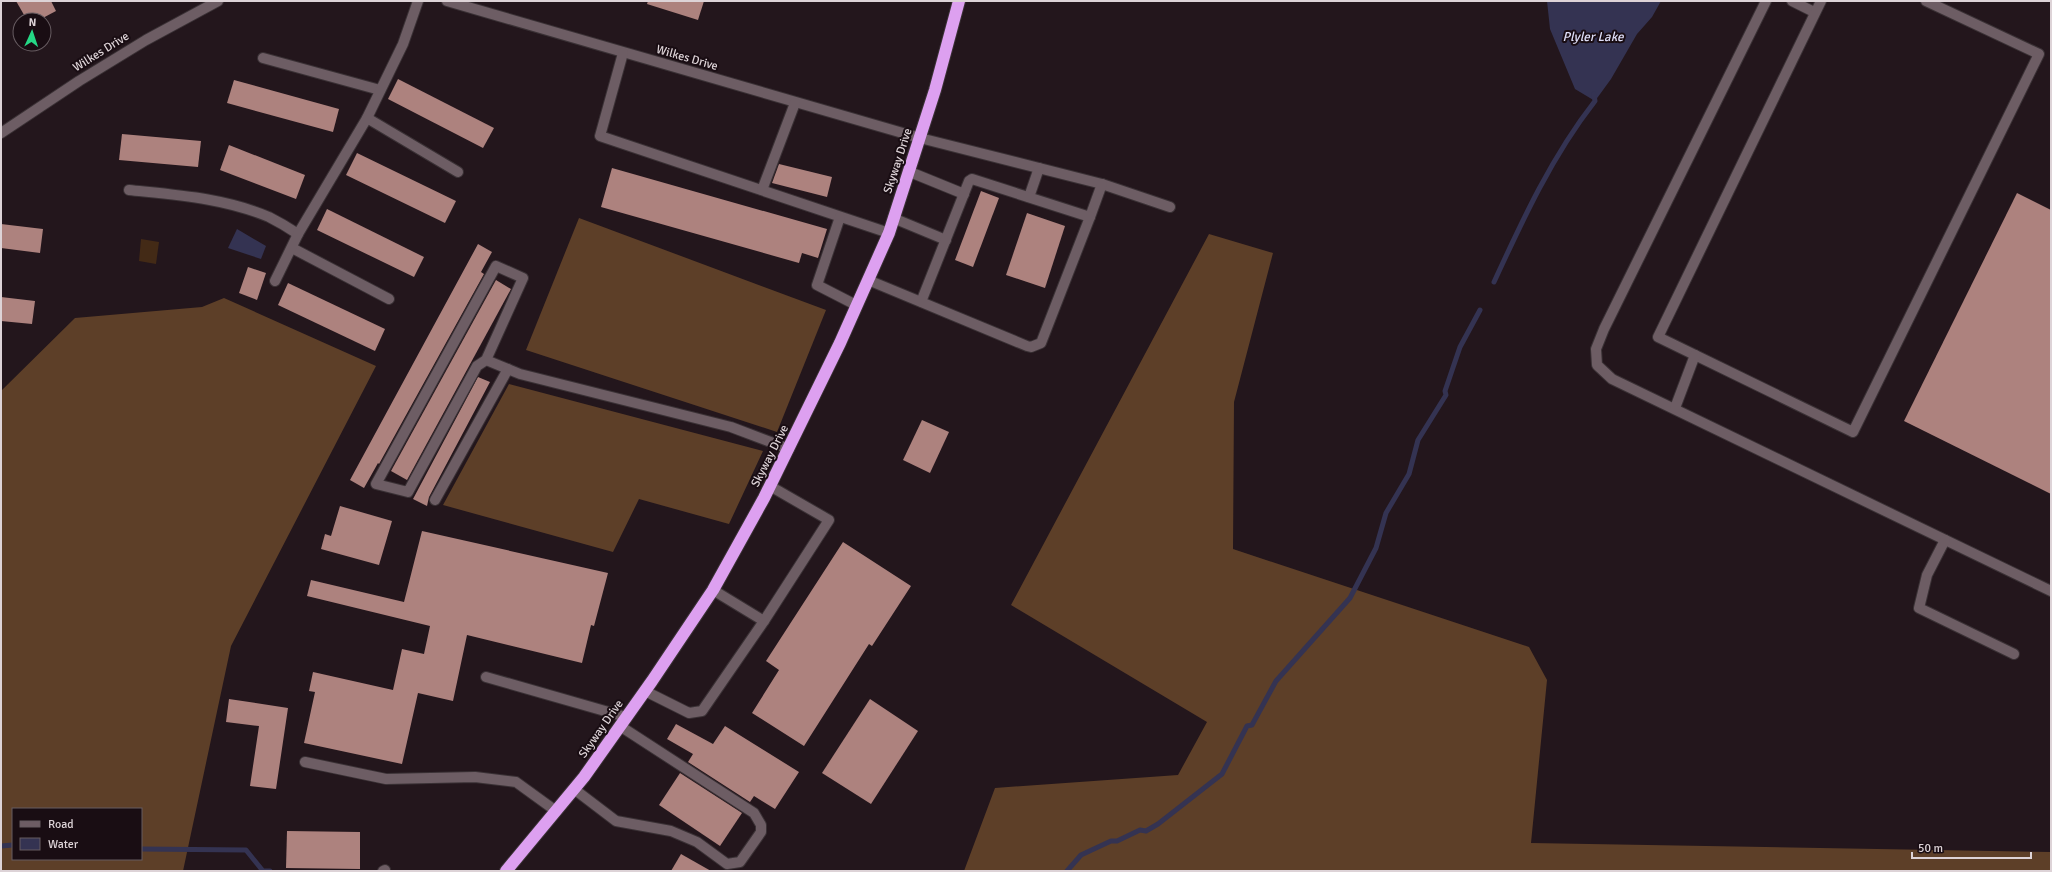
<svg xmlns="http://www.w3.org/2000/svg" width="2052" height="872" viewBox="0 0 2052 872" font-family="Signika,sans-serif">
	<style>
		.green { fill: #432a16 }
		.forest { fill: #5d3f28; fill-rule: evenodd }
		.water { fill: #343352 }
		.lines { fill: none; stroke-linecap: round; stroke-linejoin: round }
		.stream { stroke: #343352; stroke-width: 5 }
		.building { fill: #ad827e }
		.minor-casing { stroke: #3a3135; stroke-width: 12 }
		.highway-casing { stroke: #3a3135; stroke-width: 14 }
		.minor { stroke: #6d5d64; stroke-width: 10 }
		.highway { stroke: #dda0f0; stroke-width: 12 }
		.labels { text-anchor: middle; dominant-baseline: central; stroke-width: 4; stroke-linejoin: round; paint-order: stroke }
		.street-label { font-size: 12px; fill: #ddd3d7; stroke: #190d13 }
		.water-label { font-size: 13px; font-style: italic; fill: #dedef7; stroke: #190d13 }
	</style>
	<rect width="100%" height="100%" fill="#23161c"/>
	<path class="green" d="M141,239L159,242L156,264L139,261Z"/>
	<g class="forest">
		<path d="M579,218L826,310L777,432L526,350Z"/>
		<path d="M1209,234L1273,253L1234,402L1233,549L1529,647L1547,680L1531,843L2051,852V871H964L995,788L1178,775L1207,722L1011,605Z"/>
		<path d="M224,298L376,366L231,646L183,871H1V391L75,318L202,307ZM13,809H141V859H13Z"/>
		<path d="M509,384L763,451L729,524L639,499L613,552L443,505Z"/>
	</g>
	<g class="water">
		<path d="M1547,1H1661L1652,17L1637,34L1611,79L1595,101L1575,89L1550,29Z"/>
		<path d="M237,229L266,246L261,259L228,248Z"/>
	</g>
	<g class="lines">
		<g class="stream">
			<path d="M1494,282C1523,219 1552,156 1595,101L1594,94"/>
			<path d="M1,846L13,845"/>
			<path d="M141,849L246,850L263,871H270"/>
			<path d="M1067,871L1081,855L1111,841H1117L1140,830L1146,831L1158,824L1222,774L1247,726L1252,725L1276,681L1350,598L1376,548L1386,513L1409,474L1418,440L1446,395L1445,391L1460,347L1480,310"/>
		</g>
	</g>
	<g class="building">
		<path d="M16,1H51L56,11L39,20H27Z"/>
		<path d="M648,1H704L698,20L647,4Z"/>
		<path d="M398,79L494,128L483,148L388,99Z"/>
		<path d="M234,80L339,109L333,132L227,103Z"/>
		<path d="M122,134L201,141L198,167L119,160Z"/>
		<path d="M229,145L305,175L296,199L220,170Z"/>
		<path d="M357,153L456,201L445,223L346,175Z"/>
		<path d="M779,164L832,177L827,197L772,183Z"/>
		<path d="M612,168L827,229L818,258L802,253L799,263L601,207Z"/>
		<path d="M981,191L999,198L973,267L955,260Z"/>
		<path d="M2017,193L2051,210V494L1904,421Z"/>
		<path d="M327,209L424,257L414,277L317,230Z"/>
		<path d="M1027,213L1065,226L1045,288L1006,275Z"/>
		<path d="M1,224L43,229L40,253L1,248Z"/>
		<path d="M478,244L492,252L481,272L484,274L379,464L378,463L364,488L350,480Z"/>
		<path d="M248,267L266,273L257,300L239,293Z"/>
		<path d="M496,280L511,289L407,480L391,471Z"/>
		<path d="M288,283L385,329L375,351L278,305Z"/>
		<path d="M1,297L35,301L32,324L1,321Z"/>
		<path d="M478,377L490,382L429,497L427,506L413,499Z"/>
		<path d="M922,420L949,432L930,473L903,460Z"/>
		<path d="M340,506L392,521L379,565L321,549L325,534L331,536Z"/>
		<path d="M422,531L608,573L594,626L591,625L582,663L467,635L453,701L418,693L402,764L304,743L315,692L309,691L313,672L393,690L402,649L424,654L430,626L307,596L311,580L404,602Z"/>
		<path d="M843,542L911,586L872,646L869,644L804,746L752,713L779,670L766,661Z"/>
		<path d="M229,699L288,708L276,789L250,786L259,726L226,722Z"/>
		<path d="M870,699L918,731L871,804L822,773Z"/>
		<path d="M676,724L713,744L725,726L799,772L775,809L754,796L750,802L688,762L693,754L667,739Z"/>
		<path d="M680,773L742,813L720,846L659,805Z"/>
		<path d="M287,831L360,832V869L286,868Z"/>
		<path d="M681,854L711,871H671Z"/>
	</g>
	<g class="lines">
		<g class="minor-casing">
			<g id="minor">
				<path d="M447,1L920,138L1102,184L1170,207"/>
				<path d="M1766,1L1604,329L1596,349L1597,365L1612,379L2051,591"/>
				<path d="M1792,1L1814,12"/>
				<path d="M1821,1L1658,337L1853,432L2039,54L1926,1"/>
				<path d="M623,53L600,136L889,233"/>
				<path d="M263,58L380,90"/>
				<path d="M367,118L458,172"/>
				<path d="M1,133L79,81L146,40L218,1"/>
				<path d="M910,172L964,194"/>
				<path d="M129,190C177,195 224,198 269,217C279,222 289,228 298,234"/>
				<path d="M762,190L795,103"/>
				<path d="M1029,197L1039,168"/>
				<path d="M840,217L817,285L856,305"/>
				<path d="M1090,217L1102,184"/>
				<path d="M893,218L946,240"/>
				<path d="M292,248L389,299"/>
				<path d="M868,280L1027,346L1031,347L1041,343L1090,217L972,179L969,181L921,302"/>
				<path d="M275,281L298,234L367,118L403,44L418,1"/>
				<path d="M486,360L477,366L408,492L376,484L496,266L523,278L486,360L520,374L731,427L789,449"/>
				<path d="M1675,408L1695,355"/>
				<path d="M435,500L508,369"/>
				<path d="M1945,540L1927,575L1919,608L2014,654"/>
				<path d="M713,590L764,621"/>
				<path d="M486,677L626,717"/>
				<path d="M645,691L689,713L702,711L764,621L829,520L770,486"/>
				<path d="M305,762L386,779L475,777L516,782L556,811"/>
				<path d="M574,789L616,821L671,831L697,842L727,864L740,862L761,832V825L754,813L620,726"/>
				<path d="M383,871L385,870"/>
			</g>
		</g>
		<g class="highway-casing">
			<path id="highway" d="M506,871L584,777L652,681L713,590L764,498L840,343L889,233L935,90L959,1"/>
		</g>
		<use href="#minor" class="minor"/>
		<use href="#highway" class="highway"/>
	</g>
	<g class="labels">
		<g class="street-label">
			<text transform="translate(101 52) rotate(-32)">Wilkes Drive</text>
			<text transform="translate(687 58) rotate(16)">Wilkes Drive</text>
			<text transform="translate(898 161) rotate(-72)">Skyway Drive</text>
			<text transform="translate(770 456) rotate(-63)">Skyway Drive</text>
			<text transform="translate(601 729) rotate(-55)">Skyway Drive</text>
		</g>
		<g class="water-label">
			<text x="1593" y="37">Plyler Lake</text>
		</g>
	</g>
	<rect width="2052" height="872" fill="none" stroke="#ddd3d7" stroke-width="4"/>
	<rect x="12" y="808" width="130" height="52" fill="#190d13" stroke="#675c61"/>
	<rect x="20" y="821" width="20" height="6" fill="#6d5d64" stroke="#675c61"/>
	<text x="48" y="828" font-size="12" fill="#ddd3d7">Road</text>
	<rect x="20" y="838" width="20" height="12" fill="#343352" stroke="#675c61"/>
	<text x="48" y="848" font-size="12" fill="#ddd3d7">Water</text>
	<g transform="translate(32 32) rotate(3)"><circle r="19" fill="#190d13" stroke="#675c61"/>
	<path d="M0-3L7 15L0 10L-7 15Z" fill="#25d886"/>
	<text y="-6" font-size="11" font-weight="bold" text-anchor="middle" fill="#ddd3d7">N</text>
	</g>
	<path d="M1912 852v6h119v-6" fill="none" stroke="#ddd3d7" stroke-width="2"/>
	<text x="1918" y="852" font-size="12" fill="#ddd3d7" stroke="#190d13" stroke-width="3" paint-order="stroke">50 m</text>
</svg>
